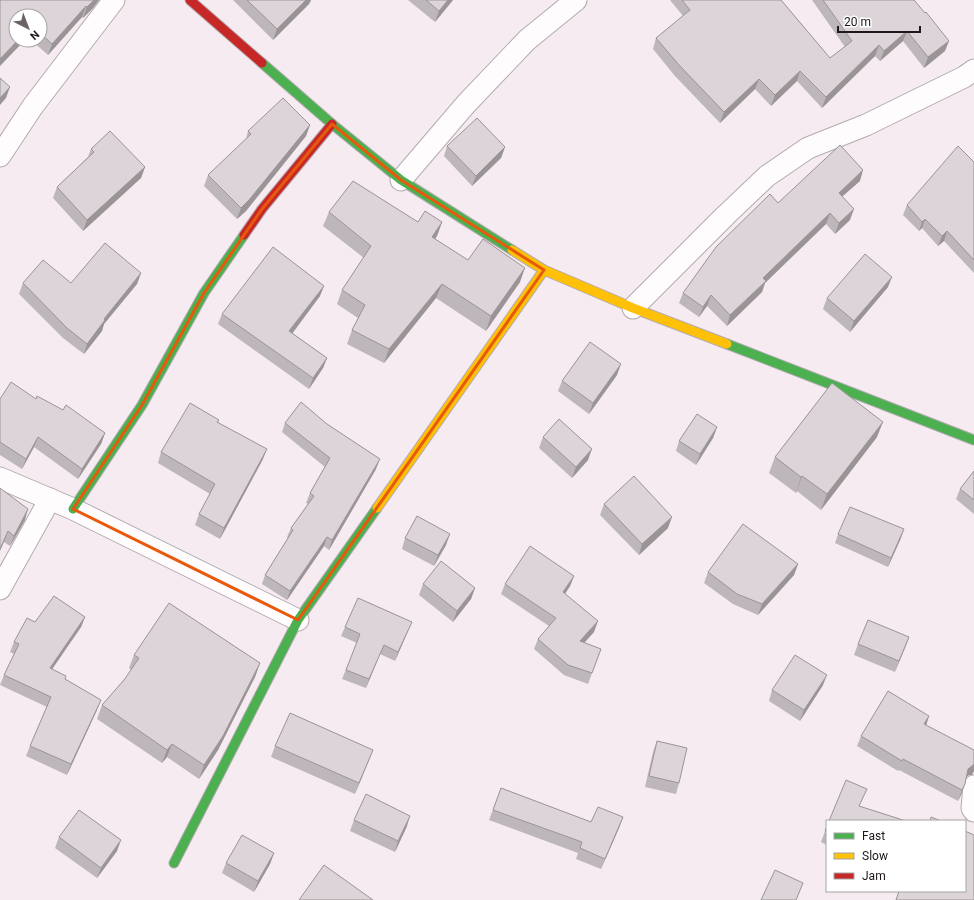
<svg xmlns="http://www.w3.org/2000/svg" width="974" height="900" viewBox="0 0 974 900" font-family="Roboto,sans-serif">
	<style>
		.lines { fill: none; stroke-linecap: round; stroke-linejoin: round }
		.street-casing { stroke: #b3abb0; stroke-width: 23 }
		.fast-casing { stroke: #b3abb0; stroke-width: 11 }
		.slow-casing { stroke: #b3abb0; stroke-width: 11 }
		.jam-casing { stroke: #b3abb0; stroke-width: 11 }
		.street { stroke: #fefcfd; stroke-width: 21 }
		.fast { stroke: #4caf50; stroke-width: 9 }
		.slow { stroke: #ffc107; stroke-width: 9 }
		.jam { stroke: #c62828; stroke-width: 9 }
		.wall { fill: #bdb6ba }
		.shaded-wall { fill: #9a9497 }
		.building { fill: #dcd4d8; stroke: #9a9497 }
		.marked { fill: none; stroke: #e8590c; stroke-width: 3; stroke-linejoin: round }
	</style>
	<rect width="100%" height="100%" fill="#f6ebf1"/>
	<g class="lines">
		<g class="street-casing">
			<g id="street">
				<path d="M0,156L33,106L114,0"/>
				<path d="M401,180L466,104L527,40L576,0"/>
				<path d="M633,308L726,215L767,176L808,148L866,125L964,77L974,70"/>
				<path d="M0,478L73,509L298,620"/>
				<path d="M0,589L50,499"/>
				<path d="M974,786L972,808L974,811"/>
			</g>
		</g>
		<g class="fast-casing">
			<g id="fast">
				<path d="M262,63L332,124L401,180L512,250"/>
				<path d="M727,344L974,440"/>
				<path d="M73,509L142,405L204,293L244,235"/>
				<path d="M174,863L298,620L377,508"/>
			</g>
		</g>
		<g class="slow-casing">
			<g id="slow">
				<path d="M512,250L544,270L633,308L727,344"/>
				<path d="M377,508L544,270"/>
			</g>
		</g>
		<g class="jam-casing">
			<g id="jam">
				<path d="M190,0L262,63"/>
				<path d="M244,235L262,209L332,124"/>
			</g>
		</g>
		<use href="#street" class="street"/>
		<use href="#fast" class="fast"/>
		<use href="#slow" class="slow"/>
		<use href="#jam" class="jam"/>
	</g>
	<g class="wall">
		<path d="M0,0H99L93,8L83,18L82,17L48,55L31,40H40V16Z"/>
		<path d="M233,0H311L309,4L273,40Z"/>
		<path d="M408,0H453L435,22Z"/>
		<path d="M670,0H781L830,58L845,47L812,0H914L945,51L924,68L903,41L880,61L875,56L822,108L797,81L771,106L755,89L720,123L675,76L653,49L656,38L683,16Z"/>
		<path d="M310,125L306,136L246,211L237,219L204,186L208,175L246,139L248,131Z"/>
		<path d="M447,146L505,147L501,158L472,186L444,156Z"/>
		<path d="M91,149L145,167L141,178L83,231L53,198L57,187L88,157Z"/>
		<path d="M974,162V273L944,241L938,246L922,228L919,231L903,215L907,205Z"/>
		<path d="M860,181L842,196L850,220L835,234L826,224L765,283L762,292L727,326L707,306L699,317L679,303L683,293L778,203Z"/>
		<path d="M329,212L418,222H442L437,236L435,239L468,260L520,282L486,331L436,298L384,363L347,344L352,330L358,318L337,304L342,290L364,258L323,226Z"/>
		<path d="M141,273L137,284L104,324L102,331L84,354L63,338L19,294L23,283H71Z"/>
		<path d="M888,287L850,332L823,309L827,298Z"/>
		<path d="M320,296L292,333L327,358L323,368L309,389L218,324L222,314Z"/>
		<path d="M617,375L589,414L558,391L562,381Z"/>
		<path d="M0,399H36L105,433L101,444L78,479L34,447L22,469L0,455Z"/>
		<path d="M219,420L218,423L263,459L220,539L195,525L199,514L210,494L158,463L161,452Z"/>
		<path d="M285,423L376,469L329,550L324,546L287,600L262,584L265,575L288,538L287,537L291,528L308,504L306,503L310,493L325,467L282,432Z"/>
		<path d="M717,427L713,438L696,465L676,451L679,441Z"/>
		<path d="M543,437L588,460L572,478L539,448Z"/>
		<path d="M877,437L821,510L797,491L796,493L769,473L775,457Z"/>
		<path d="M974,471V514L956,499L960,489Z"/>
		<path d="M0,488L25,520L10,546L4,542Z"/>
		<path d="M604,504L668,528L639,555L600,515Z"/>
		<path d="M838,534L901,538L888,567L835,543Z"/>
		<path d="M405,538L446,545L434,566L402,549Z"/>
		<path d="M798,564L794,575L758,615L733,604L704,583L708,572Z"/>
		<path d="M574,576L570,586L565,594L594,632L584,643L601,649L588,684L564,675L534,649L538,639L549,626L501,594L505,584Z"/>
		<path d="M423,584L475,588L471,599L453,622L419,595Z"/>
		<path d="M85,617L81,627L52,669L65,679L97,710L67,775L26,756L30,746L47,707L0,685L4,675L14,654L10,652L14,642L35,622Z"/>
		<path d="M345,627L408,631L395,661L380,654L366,688L342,679L357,643L341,636Z"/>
		<path d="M909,637L895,672L854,655L858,644Z"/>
		<path d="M134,655L260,663L255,677L218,750L199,779L167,757L162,763L97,719L102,705L124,680L131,670L129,668Z"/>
		<path d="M823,685L800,721L769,701L772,690Z"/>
		<path d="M929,716L926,725L972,775H969L966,777L965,784L961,795L958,801L899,770L898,771L857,746L861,736Z"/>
		<path d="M657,741L679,783L676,794L645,787L653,752Z"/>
		<path d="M275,746L373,750L369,760L355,794L271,757Z"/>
		<path d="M501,788L591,822L623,817L619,828L601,869L576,859L578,853L489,820Z"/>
		<path d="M354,820L407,826L395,852L350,831Z"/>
		<path d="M827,826V845L821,842Z"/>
		<path d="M59,837L117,851L97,878L55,848Z"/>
		<path d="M274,853L270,864L254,892L222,873L226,863Z"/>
	</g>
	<g class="shaded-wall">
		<path d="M94,0H99L93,8L83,18L87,7Z"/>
		<path d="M306,0H311L309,4L273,40L277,29Z"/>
		<path d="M448,0H453L435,22L439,11Z"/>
		<path d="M86,6L82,17L48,55L52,44Z"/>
		<path d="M907,31L903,41L880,61L884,51Z"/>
		<path d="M18,40H25L0,66V59Z"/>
		<path d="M949,41L945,51L924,68L928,57Z"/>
		<path d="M879,45L875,56L822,108L826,97Z"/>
		<path d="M800,71L797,81L771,106L775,95Z"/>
		<path d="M759,79L755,89L720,123L724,112Z"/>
		<path d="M10,87L6,98L0,105V98Z"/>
		<path d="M310,125L306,136L246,211L237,219L241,208Z"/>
		<path d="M505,147L501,158L472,186L476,176Z"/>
		<path d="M145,167L141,178L83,231L87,220Z"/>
		<path d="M863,170L860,181L835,203L839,193Z"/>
		<path d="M854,209L850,220L835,234L839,223Z"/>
		<path d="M830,213L826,224L765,283L762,292L727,326L730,315L763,278Z"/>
		<path d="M925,219L922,228L919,231L922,222Z"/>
		<path d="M442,222L437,236L427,251L432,237Z"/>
		<path d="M947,231L944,241L938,246L942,236Z"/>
		<path d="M525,268L520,282L486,331L491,316Z"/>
		<path d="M141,273L137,284L104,324L102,331L84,354L87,344L104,319Z"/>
		<path d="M892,277L888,287L850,332L854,321Z"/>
		<path d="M442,284L436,298L384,363L389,349Z"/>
		<path d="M324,286L320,296L286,342L289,331Z"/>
		<path d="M711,295L707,306L699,317L703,307Z"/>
		<path d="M327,358L323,368L309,389L313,378Z"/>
		<path d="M621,364L617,375L589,414L593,403Z"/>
		<path d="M883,422L877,437L821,510L827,494Z"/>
		<path d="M717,427L713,438L696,465L700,454Z"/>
		<path d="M105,433L101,444L78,479L82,469Z"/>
		<path d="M38,437L34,447L22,469L26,459Z"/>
		<path d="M267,449L263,459L220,539L224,528Z"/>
		<path d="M592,449L588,460L572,478L576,467Z"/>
		<path d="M380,459L376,469L329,550L332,540Z"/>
		<path d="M802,476L797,491L796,493L801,477Z"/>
		<path d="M28,509L25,520L10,546L14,536Z"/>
		<path d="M672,517L668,528L639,555L642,544Z"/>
		<path d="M904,529L901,538L888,567L891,558Z"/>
		<path d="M8,531L4,542L0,551V549Z"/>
		<path d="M450,534L446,545L434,566L438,555Z"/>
		<path d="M327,537L324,546L287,600L290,591Z"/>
		<path d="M798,564L794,575L758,615L762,604Z"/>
		<path d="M574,576L570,586L559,603L563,592Z"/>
		<path d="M475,588L471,599L453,622L457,611Z"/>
		<path d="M85,617L81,627L46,678L50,668Z"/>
		<path d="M598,621L594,632L576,652L580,641Z"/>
		<path d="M412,622L408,631L395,661L398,652Z"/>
		<path d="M909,637L905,648L895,672L899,661Z"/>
		<path d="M384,645L380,654L366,688L369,679Z"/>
		<path d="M260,663L255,677L218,750L199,779L204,765Z"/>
		<path d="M827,675L823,685L800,721L804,710Z"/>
		<path d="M101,700L97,710L67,775L71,764Z"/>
		<path d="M929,716L926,726L924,724Z"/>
		<path d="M172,744L167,757L162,763L167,750Z"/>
		<path d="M373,750L369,760L355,794L359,783Z"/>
		<path d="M974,764V771L972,775H969L964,779L968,769L973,765Z"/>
		<path d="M965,784L961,795L958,801L962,790Z"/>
		<path d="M410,816L407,826L395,852L398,841Z"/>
		<path d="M623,817L619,828L601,869L605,859Z"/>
		<path d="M121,840L117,851L97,878L101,868Z"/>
		<path d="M274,853L270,864L254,892L258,881Z"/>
	</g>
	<g class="building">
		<path d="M0,0H94L87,7L86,6L52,44L40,33V16H16V40H18L0,59Z"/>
		<path d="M247,0H306L277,29Z"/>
		<path d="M426,0H448L439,11Z"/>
		<path d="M682,0H781L830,58L852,41L823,0H914L925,13L926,12L949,41L928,57L907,31L884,51L879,45L826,97L800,71L775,95L759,79L724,112L679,65L656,38L690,10Z"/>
		<path d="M0,78L10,87L0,98Z"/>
		<path d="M283,98L310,125L249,200L241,208L208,175L251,134L248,131Z"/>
		<path d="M477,118L505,147L476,176L447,146Z"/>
		<path d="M110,131L145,167L87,220L57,187L94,152L91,149Z"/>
		<path d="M840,145L863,170L839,193L854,209L839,223L830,213L763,278L766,281L730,315L711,295L703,307L683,293L716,247L770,194L778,203Z"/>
		<path d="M958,146L974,162V260L947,231L942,236L925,219L922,222L907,205Z"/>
		<path d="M353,181L418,222L425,211L442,222L432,237L468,260L483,239L525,268L491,316L442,284L389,349L352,330L365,305L342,290L371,246L329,212Z"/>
		<path d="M105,243L141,273L104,319L105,320L87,344L67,328L23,283L43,260L71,283Z"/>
		<path d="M273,247L324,286L289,331L327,358L313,378L222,314Z"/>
		<path d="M865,254L892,277L854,321L827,298Z"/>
		<path d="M590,342L621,364L593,403L562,381Z"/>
		<path d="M11,382L36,399L37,396L63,410L66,405L105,433L82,469L38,437L26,459L0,442V399Z"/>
		<path d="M832,383L883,422L827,494L802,476L801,477L775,457Z"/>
		<path d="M301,402L327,424L380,459L332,540L327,537L290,591L265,575L293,530L291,528L314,496L310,493L330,458L285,423Z"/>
		<path d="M190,403L219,420L217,422L267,449L224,528L199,514L215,484L161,452Z"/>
		<path d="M697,414L717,427L700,454L679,441Z"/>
		<path d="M559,419L592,449L576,467L543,437Z"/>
		<path d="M974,471V500L960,489Z"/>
		<path d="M634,476L672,517L642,544L604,504Z"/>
		<path d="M0,488L28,509L14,536L8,531L0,549Z"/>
		<path d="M850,507L904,529L891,558L838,534Z"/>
		<path d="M417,516L450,534L438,555L405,538Z"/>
		<path d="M743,524L798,564L762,604L737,594L708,572Z"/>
		<path d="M530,546L574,576L563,592L598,621L580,641L601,649L592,673L568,665L538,639L556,618L505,584Z"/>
		<path d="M441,561L475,588L457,611L423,584Z"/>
		<path d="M54,596L85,617L50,668L66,676L65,679L101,700L71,764L30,746L51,697L4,675L19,644L14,642L27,618L35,622Z"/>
		<path d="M358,598L412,622L398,652L384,645L369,679L346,670L360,634L345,627Z"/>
		<path d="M169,603L260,663L223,736L204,765L172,744L167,750L102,705L124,680L139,658L134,655Z"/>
		<path d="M868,620L909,637L899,661L858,644Z"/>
		<path d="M795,655L827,675L804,710L772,690Z"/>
		<path d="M888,691L929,716L924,724L974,750V764L973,765L968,769L965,784L962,790L903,759L902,761L861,736Z"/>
		<path d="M290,713L373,750L359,783L275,746Z"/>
		<path d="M657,741L687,748L679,783L649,776Z"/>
		<path d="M846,780L867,789L859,806L906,821H829Z"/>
		<path d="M501,788L591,822L598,807L623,817L605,859L580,848L582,842L493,810Z"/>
		<path d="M366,794L410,816L398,841L354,820Z"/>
		<path d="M79,810L121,840L101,868L59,837Z"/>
		<path d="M931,817L941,821H930Z"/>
		<path d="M827,826V832L825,831Z"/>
		<path d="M965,831L974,835V900H896L899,891H965Z"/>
		<path d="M242,835L274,853L258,881L226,863Z"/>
		<path d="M324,865L373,900H299Z"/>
		<path d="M775,870L803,883L796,900H761Z"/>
	</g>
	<path class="marked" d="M332,124L401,180L544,270L298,620L73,509L142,405L204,293L262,209Z"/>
	<rect x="826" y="820" width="140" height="72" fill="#ffffff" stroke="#a5a3a4"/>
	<rect x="834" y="833" width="20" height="6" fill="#4caf50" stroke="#a5a3a4"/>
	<text x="862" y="840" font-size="12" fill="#1e181b">Fast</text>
	<rect x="834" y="853" width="20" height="6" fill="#ffc107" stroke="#a5a3a4"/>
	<text x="862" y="860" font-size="12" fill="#1e181b">Slow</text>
	<rect x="834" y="873" width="20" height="6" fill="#c62828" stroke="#a5a3a4"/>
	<text x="862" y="880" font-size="12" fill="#1e181b">Jam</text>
	<g transform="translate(28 28) rotate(138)"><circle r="19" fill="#ffffff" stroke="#a5a3a4"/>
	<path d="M0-3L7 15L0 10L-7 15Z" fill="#6a6266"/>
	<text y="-6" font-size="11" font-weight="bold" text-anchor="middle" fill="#1e181b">N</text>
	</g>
	<path d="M838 26v6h82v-6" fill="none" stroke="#1e181b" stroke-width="2"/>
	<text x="844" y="26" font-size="12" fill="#1e181b" stroke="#ffffff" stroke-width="3" paint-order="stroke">20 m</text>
</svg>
